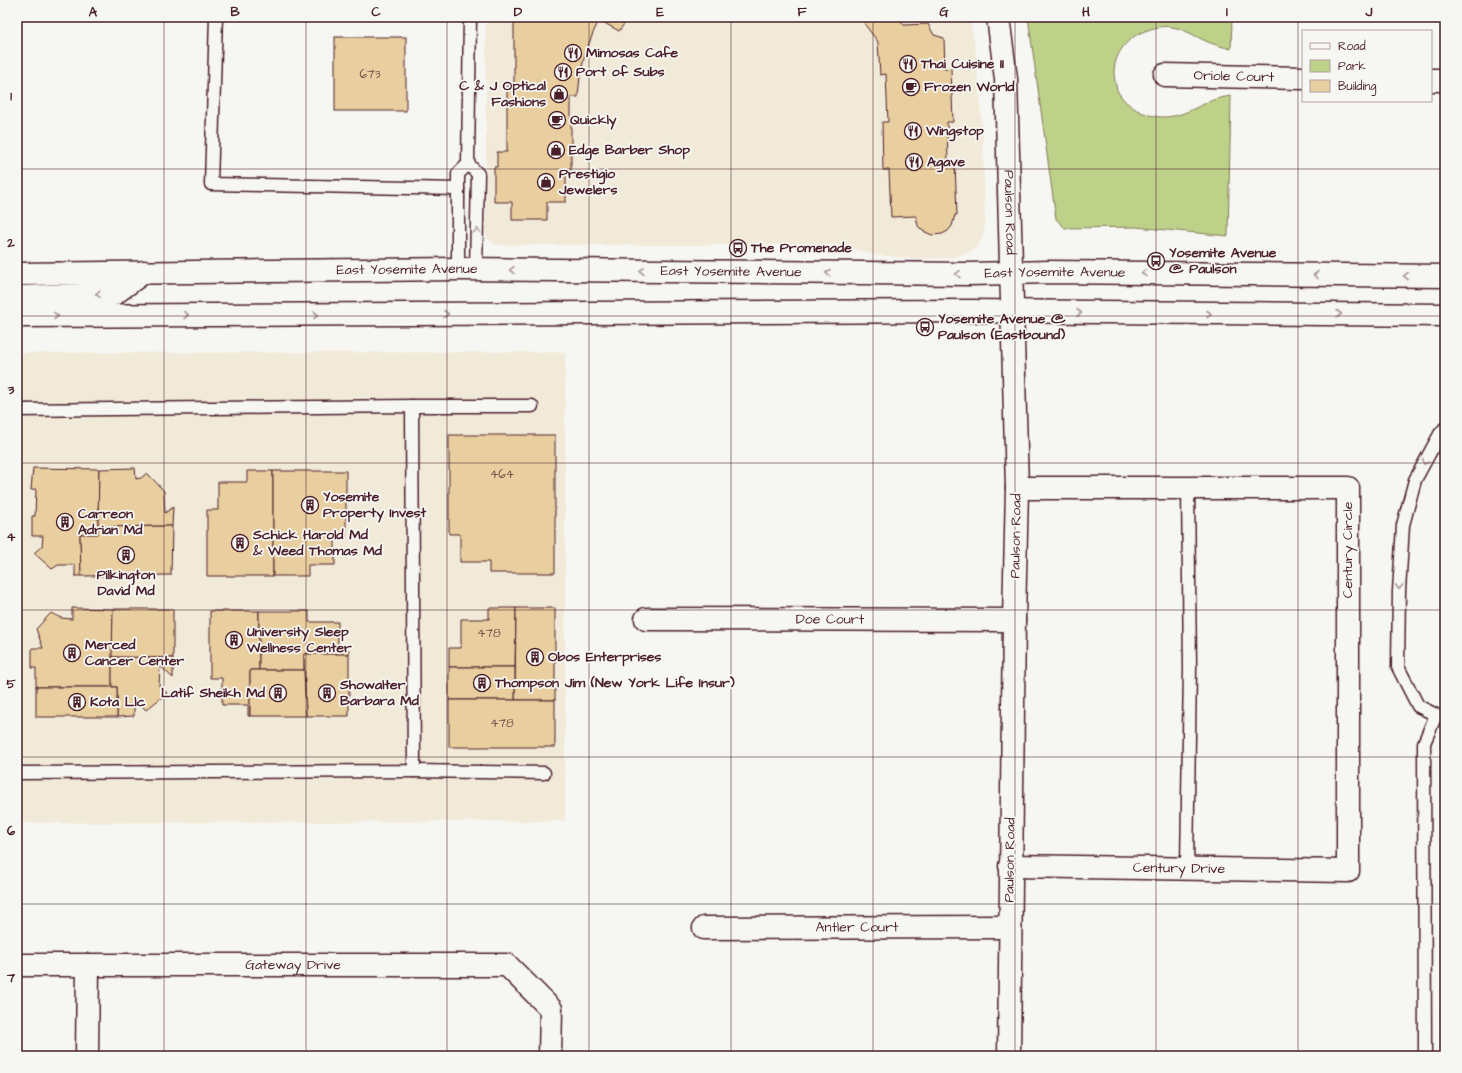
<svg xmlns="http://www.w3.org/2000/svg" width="1462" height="1073" viewBox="0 0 1462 1073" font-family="'Architects Daughter',sans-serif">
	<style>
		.built { fill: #f2ead9 }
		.green { fill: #bdd288; stroke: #84785a }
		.building { fill: #e9cf9f; stroke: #4a1f2b }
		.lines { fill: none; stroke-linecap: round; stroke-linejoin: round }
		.lane-casing { stroke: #4a1f2b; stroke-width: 15 }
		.street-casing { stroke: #4a1f2b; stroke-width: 25 }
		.secondary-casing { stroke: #4a1f2b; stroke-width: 25 }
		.lane { stroke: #f6f6f2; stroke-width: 12 }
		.street { stroke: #f6f6f2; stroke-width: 22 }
		.secondary { stroke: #f6f6f2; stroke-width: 22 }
		.oneway { stroke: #a99598 }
		.grid { fill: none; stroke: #4a1f2b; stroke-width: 1; stroke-opacity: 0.55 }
		.labels { text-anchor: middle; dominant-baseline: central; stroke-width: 3.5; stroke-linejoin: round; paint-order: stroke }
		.number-label { font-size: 12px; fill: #724b48 }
		.poi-label { font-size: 14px; font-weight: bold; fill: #4a1f2b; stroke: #f6f6f2; text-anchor: start }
		.street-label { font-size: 14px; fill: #4a1f2b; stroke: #f6f6f2 }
		.neatline { fill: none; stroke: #4a1f2b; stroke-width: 1.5 }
		.grid-label { font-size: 13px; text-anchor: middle; font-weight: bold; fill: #4a1f2b }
	</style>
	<rect width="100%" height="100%" fill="#f6f6f2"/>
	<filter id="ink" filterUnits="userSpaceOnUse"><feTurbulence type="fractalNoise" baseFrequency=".025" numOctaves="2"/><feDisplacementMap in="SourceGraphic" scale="8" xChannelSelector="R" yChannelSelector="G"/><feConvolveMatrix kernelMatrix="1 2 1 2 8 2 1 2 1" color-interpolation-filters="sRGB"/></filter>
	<g filter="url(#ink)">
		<g class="built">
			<path d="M486,17H970L976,54L983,139L985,225L982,239L976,248L965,254L949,258L920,259L874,255L847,247L832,245H499L494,244L488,239L486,234Z"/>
			<path d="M565,352V821L17,823V353Z"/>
		</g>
		<path class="green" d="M1028,17H1232L1231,49C1224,47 1215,45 1208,42C1196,37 1185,29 1172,27C1163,25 1153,28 1145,31C1125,38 1110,59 1115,81C1116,84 1116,89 1118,92C1127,107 1144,116 1161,117C1180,118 1196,107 1213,100C1219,98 1225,97 1231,96L1228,236L1136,227L1065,228L1056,219Z"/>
		<g class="building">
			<path d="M514,17H629L619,31L599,20L593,33L585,54L580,76L578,97H571V171H566V202H547V220H512V202H494V167H497V152H507V86H514Z"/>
			<path d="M869,17H898L904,25L928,24L934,35L944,38L945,69L951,68L953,122H947L948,163H955L957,215H955L952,226L948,231L942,234L932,235L923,231L918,226L916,216L891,217L889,170H883L882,122H888L886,74L880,75L878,42L863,22Z"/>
			<rect x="335" y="37" width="71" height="74"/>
			<path d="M449,435H555V573H489V562H460V534H449Z"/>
			<path d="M33,468L99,469L98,534H80L81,576H75V565H58L52,569L34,553L42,546L43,536H32V516H35L36,489L31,490Z"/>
			<path d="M135,468L136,479L141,478L147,473L164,491L165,513L173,507L172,526L98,527L99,469Z"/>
			<path d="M247,471H273V576H207V510H218V482H247Z"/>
			<path d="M273,471H346V538H335V565H308V576H273Z"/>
			<path d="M172,526L171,575L81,576L80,534H98V527Z"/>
			<path d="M72,608L113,609L112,687H36V668H32V648H43L36,629L51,613L61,618L72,619Z"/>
			<path d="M489,608H516L515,667H449V648H461V619H489Z"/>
			<path d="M516,608H555V700H515Z"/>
			<path d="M113,609H173V658L112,657Z"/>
			<path d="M210,611H259V670H250V716H248V705H222V678H210Z"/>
			<path d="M259,611H309V622H338V650H349V654H304V670H259Z"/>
			<path d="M304,654H349V716H306Z"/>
			<path d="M112,657L173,658V678L160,666L159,686L167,693L146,710L141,705H134V716L117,717V687H112Z"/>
			<rect x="449" y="667" width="66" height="33"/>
			<path d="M250,670H304L306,716H250Z"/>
			<rect x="36" y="687" width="81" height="30"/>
			<rect x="449" y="700" width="106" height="47"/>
		</g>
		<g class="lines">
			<g class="lane-casing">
				<g id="lane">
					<path d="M216,17L211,184L458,189"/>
					<path d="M468,164L470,17"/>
					<path d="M458,269V174L468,164L478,174L476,269"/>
					<path d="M412,406H532"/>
					<path d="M17,410L412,406L414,771L17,773"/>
					<path d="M414,771L544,773"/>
					<path d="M1187,868L1190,668L1188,488"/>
					<path d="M1425,1056L1424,743L1436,715L1418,706L1398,667L1399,591L1403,525L1415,480L1440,434L1445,428"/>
				</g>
			</g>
			<g class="street-casing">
				<g id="street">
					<path id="s1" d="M1165,75L1303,78"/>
					<path d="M1431,80H1445"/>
					<path id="s2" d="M646,619L1014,620"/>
					<path id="s3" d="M1010,866L1348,871V488H1017"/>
					<path id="s4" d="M704,928L1010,927"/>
					<path id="s5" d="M17,965H507L551,1009L550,1056"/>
					<path d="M87,1056L88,965"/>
				</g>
			</g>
			<g class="secondary-casing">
				<g id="secondary">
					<path id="s6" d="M998,17L1006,79L1017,488L1014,620L1009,1056"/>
					<path id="s7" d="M17,274L458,269L969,274L1049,272L1445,276"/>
					<path d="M17,297L114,294L144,272"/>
					<path d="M17,316L969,311L1445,315"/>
				</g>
			</g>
			<use href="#lane" class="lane"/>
			<use href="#street" class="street"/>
			<use href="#secondary" class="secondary"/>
		</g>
		<defs><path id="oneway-chevron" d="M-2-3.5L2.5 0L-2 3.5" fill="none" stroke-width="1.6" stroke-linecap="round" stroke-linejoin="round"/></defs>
		<g class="oneway">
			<use href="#oneway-chevron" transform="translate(477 231) rotate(-89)"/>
			<use href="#oneway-chevron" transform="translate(512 270) rotate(-179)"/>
			<use href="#oneway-chevron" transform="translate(642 271) rotate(-179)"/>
			<use href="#oneway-chevron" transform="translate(828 273) rotate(-179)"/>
			<use href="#oneway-chevron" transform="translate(1144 273) rotate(-179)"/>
			<use href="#oneway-chevron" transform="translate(958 274) rotate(-179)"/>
			<use href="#oneway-chevron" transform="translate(1316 275) rotate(-179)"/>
			<use href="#oneway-chevron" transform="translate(1406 276) rotate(-179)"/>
			<use href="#oneway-chevron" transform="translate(98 294) rotate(179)"/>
			<use href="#oneway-chevron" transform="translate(1079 313)"/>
			<use href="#oneway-chevron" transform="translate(446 314)"/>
			<use href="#oneway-chevron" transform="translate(1209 314)"/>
			<use href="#oneway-chevron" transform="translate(1339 314)"/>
			<use href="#oneway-chevron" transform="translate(186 315)"/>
			<use href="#oneway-chevron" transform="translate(316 315)"/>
			<use href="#oneway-chevron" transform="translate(56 316)"/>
			<use href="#oneway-chevron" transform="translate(1425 462) rotate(119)"/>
			<use href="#oneway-chevron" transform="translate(1399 587) rotate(93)"/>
		</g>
	</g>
	<path class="grid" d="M164,17V1056M306,17V1056M447,17V1056M589,17V1056M731,17V1056M873,17V1056M1015,17V1056M1156,17V1056M1298,17V1056M17,169H1445M17,316H1445M17,463H1445M17,610H1445M17,757H1445M17,904H1445"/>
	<defs>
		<g id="restaurant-ring" transform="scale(0.9)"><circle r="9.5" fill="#f6f6f2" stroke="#4a1f2b" stroke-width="1.5"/><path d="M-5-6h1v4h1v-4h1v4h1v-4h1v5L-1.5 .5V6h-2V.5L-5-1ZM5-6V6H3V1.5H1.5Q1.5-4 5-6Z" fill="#4a1f2b"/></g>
		<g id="cafe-ring" transform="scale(0.9)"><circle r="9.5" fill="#f6f6f2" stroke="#4a1f2b" stroke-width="1.5"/><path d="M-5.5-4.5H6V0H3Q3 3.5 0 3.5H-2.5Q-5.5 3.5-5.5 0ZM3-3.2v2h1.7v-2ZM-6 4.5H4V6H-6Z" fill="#4a1f2b"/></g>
		<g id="shop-ring" transform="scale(0.9)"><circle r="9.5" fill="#f6f6f2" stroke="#4a1f2b" stroke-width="1.5"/><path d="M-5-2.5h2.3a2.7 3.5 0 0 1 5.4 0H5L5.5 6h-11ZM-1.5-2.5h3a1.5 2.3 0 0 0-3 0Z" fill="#4a1f2b"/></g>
		<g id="bus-ring" transform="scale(0.9)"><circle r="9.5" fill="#f6f6f2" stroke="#4a1f2b" stroke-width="1.5"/><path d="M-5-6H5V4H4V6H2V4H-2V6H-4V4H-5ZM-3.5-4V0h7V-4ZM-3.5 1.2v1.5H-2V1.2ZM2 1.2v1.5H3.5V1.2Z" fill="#4a1f2b"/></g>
		<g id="building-ring" transform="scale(0.9)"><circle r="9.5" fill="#f6f6f2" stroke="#4a1f2b" stroke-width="1.5"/><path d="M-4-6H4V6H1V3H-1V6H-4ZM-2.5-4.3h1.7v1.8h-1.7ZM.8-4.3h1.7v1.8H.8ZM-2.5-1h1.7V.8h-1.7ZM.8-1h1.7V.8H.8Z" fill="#4a1f2b"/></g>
	</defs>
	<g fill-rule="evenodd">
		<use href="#restaurant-ring" x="573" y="53"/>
		<use href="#restaurant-ring" x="908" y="64"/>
		<use href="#restaurant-ring" x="563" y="72"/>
		<use href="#cafe-ring" x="911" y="87"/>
		<use href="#shop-ring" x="559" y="94"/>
		<use href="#cafe-ring" x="557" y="120"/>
		<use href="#restaurant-ring" x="913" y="131"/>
		<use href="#shop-ring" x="556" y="150"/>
		<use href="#restaurant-ring" x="914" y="162"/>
		<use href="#shop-ring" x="546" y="182"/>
		<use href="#bus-ring" x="738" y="248"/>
		<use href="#bus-ring" x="1156" y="261"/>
		<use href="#bus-ring" x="925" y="327"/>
		<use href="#building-ring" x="310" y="505"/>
		<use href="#building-ring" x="65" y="522"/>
		<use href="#building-ring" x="240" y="543"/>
		<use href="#building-ring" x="126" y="555"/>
		<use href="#building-ring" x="234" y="640"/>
		<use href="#building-ring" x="72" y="653"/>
		<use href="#building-ring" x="535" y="657"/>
		<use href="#building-ring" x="482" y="683"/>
		<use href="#building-ring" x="278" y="693"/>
		<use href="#building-ring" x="327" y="693"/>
		<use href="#building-ring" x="77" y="702"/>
	</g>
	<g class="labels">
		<g class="number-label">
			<text x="370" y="74">673</text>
			<text x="502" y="474">464</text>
			<text x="489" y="633">478</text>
			<text x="502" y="723">478</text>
		</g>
		<g class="poi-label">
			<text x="586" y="53">Mimosas Cafe</text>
			<text x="921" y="64">Thai Cuisine II</text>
			<text x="576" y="72">Port of Subs</text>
			<text x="546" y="86" text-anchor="end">C &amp; J Optical<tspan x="546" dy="16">Fashions</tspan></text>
			<text x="924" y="87">Frozen World</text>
			<text x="570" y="120">Quickly</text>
			<text x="926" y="131">Wingstop</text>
			<text x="569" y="150">Edge Barber Shop</text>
			<text x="927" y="162">Agave</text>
			<text x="559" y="174">Prestigio<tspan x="559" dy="16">Jewelers</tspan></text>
			<text x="751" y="248">The Promenade</text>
			<text x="1169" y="253">Yosemite Avenue<tspan x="1169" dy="16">@ Paulson</tspan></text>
			<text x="938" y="319">Yosemite Avenue @<tspan x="938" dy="16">Paulson (Eastbound)</tspan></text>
			<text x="323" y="497">Yosemite<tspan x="323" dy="16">Property Invest</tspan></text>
			<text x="78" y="514">Carreon<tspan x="78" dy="16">Adrian Md</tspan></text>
			<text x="253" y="535">Schick Harold Md<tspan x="253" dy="16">&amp; Weed Thomas Md</tspan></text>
			<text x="126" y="575" text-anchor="middle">Pilkington<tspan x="126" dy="16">David Md</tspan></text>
			<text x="247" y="632">University Sleep<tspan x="247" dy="16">Wellness Center</tspan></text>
			<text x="85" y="645">Merced<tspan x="85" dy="16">Cancer Center</tspan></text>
			<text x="548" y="657">Obos Enterprises</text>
			<text x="495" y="683">Thompson Jim (New York Life Insur)</text>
			<text x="340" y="685">Showalter<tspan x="340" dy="16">Barbara Md</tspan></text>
			<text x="265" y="693" text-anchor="end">Latif Sheikh Md</text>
			<text x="90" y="702">Kota Llc</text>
		</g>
		<g class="street-label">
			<text stroke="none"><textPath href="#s1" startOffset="69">Oriole Court</textPath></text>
			<text stroke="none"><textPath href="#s6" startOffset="196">Paulson Road</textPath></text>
			<text stroke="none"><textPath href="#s7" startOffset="390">East Yosemite Avenue</textPath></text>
			<text stroke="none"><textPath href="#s7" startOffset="714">East Yosemite Avenue</textPath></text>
			<text stroke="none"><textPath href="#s7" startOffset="1038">East Yosemite Avenue</textPath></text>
			<text transform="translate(1016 536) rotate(-89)">Paulson Road</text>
			<text transform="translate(1348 550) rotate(-90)">Century Circle</text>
			<text stroke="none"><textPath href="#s2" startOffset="184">Doe Court</textPath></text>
			<text transform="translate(1010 860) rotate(-89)">Paulson Road</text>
			<text stroke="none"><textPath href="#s3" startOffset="169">Century Drive</textPath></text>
			<text stroke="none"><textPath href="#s4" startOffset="153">Antler Court</textPath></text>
			<text stroke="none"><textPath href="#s5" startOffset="276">Gateway Drive</textPath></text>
		</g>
	</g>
	<rect width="1462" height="1073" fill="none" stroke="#f6f6f2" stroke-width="44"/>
	<rect x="1302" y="30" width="130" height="72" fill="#f6f6f2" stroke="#b1a0a2"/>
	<rect x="1310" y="43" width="20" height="6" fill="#f6f6f2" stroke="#b1a0a2"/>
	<text x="1338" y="50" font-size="12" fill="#4a1f2b">Road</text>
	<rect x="1310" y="60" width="20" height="12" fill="#bdd288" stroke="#b1a0a2"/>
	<text x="1338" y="70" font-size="12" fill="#4a1f2b">Park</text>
	<rect x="1310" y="80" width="20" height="12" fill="#e9cf9f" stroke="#b1a0a2"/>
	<text x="1338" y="90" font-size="12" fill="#4a1f2b">Building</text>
	<rect x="22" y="22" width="1418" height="1029" class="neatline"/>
	<g class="grid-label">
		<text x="93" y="16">A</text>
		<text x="235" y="16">B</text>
		<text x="376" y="16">C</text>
		<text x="518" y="16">D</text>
		<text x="660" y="16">E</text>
		<text x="802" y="16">F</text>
		<text x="944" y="16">G</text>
		<text x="1086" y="16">H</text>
		<text x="1227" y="16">I</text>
		<text x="1369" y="16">J</text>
		<text x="11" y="100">1</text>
		<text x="11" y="247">2</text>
		<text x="11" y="394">3</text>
		<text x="11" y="541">4</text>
		<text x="11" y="688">5</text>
		<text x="11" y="835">6</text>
		<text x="11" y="982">7</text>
	</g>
</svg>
